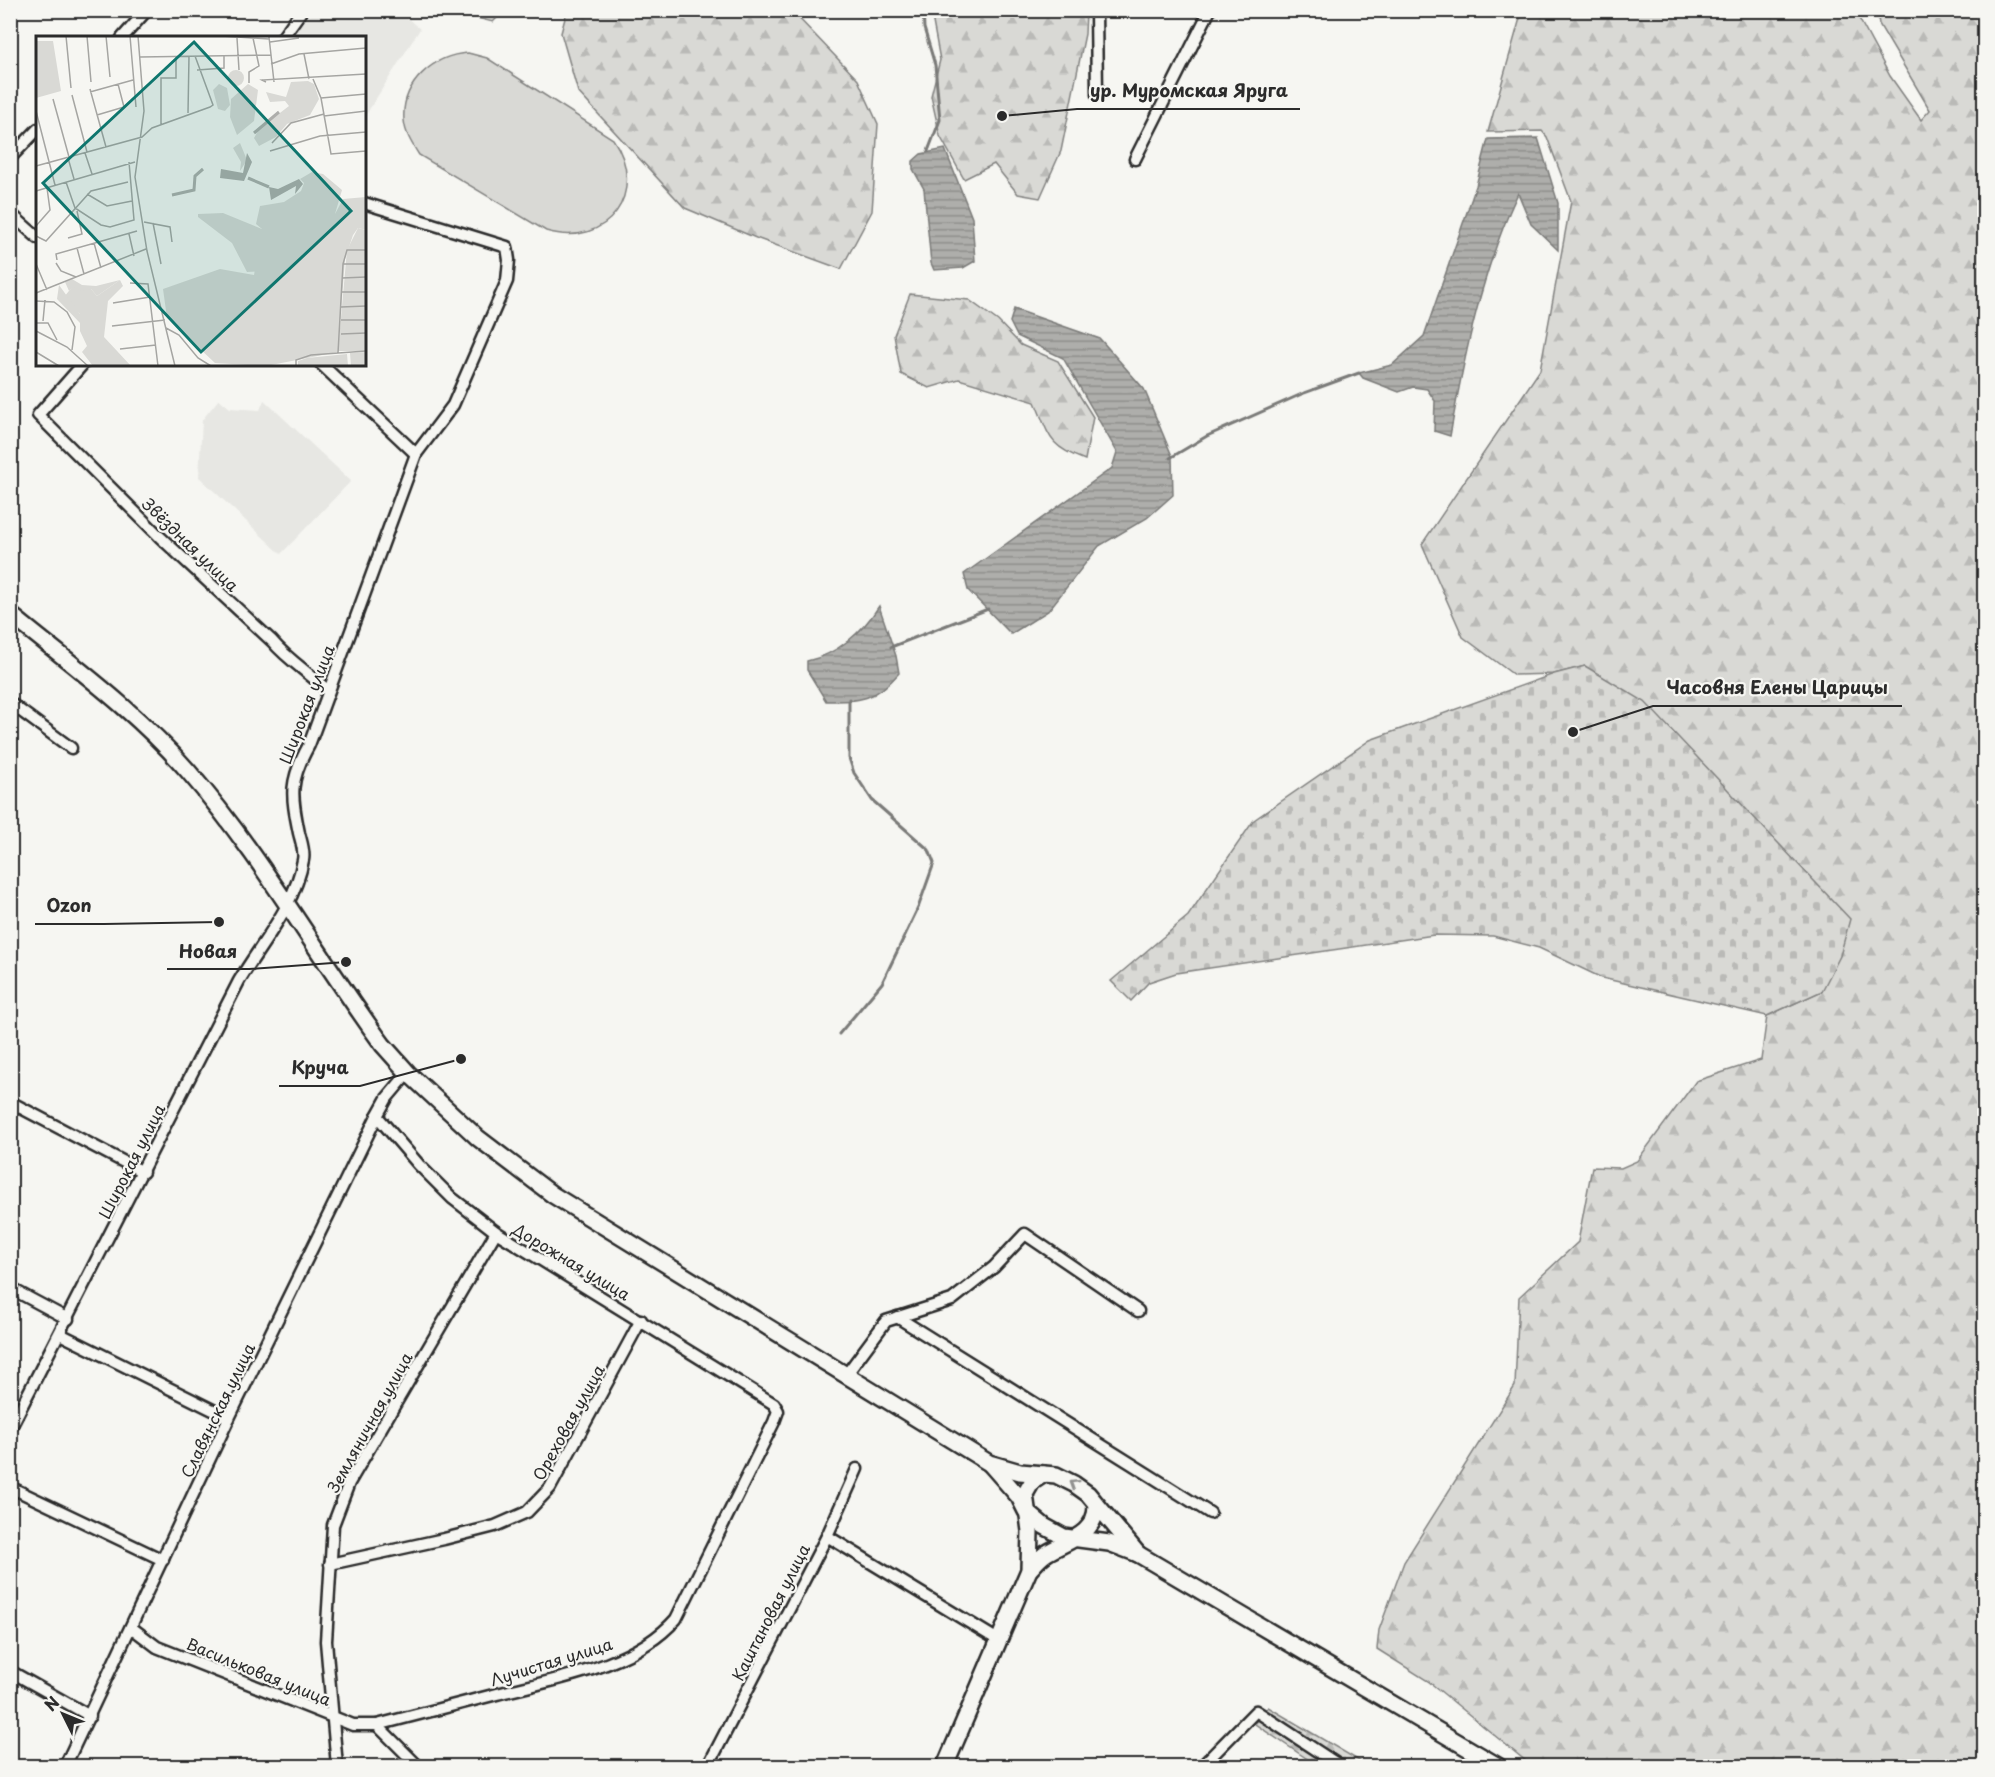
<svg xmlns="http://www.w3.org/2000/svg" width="1995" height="1777" viewBox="0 0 1995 1777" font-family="'Playpen Sans',sans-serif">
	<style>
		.built { fill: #e7e7e3 }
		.green { fill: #d9d9d5; stroke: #828280; stroke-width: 1.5 }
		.forest { fill: url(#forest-firs); stroke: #828280; stroke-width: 1.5 }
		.cemetery { fill: url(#cemetery-stones); stroke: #828280; stroke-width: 1.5 }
		.water { fill: url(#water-rules); stroke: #7a7a78; stroke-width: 1.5 }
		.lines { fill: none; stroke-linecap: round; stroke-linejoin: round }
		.stream { stroke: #7a7a78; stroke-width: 3 }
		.street-casing { stroke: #2b2b2b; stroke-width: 15 }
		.secondary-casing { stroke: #2b2b2b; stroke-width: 20 }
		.street { stroke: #f6f6f2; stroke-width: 10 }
		.secondary { stroke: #f6f6f2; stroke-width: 15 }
		.oneway { stroke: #90908e }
		.labels { text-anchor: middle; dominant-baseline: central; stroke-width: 4.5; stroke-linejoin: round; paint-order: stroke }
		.street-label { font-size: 16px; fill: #2b2b2b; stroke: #f6f6f2 }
		.inset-river { fill: none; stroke: #aeaeab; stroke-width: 3 }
		.inset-road { fill: none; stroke: #a5a5a2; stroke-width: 1.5 }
		.view { fill: #0f766e; fill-opacity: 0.15; stroke: #0f766e; stroke-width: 3 }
		.inset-edge { fill: none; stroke: #2b2b2b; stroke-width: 3 }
		.leader { fill: none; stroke: #2b2b2b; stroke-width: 2 }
		.callout-dot { fill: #2b2b2b; stroke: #f6f6f2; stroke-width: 2 }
		.callout-label { font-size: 18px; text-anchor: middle; font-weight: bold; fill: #2b2b2b; stroke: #f6f6f2; stroke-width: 4.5; stroke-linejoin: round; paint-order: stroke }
	</style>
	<defs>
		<pattern id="forest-firs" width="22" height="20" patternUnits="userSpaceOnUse" patternTransform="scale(1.5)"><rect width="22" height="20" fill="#d9d9d5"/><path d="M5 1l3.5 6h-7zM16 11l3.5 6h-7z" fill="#babab7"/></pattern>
		<pattern id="cemetery-stones" width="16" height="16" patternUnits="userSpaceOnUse" patternTransform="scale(1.5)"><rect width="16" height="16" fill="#d9d9d5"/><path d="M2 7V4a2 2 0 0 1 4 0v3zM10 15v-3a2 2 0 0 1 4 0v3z" fill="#babab7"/></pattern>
		<pattern id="water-rules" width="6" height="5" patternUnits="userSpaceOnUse" patternTransform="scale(1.5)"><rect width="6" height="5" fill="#aeaeab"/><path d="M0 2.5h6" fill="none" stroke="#8e8e8b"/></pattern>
	</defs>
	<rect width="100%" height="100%" fill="#f6f6f2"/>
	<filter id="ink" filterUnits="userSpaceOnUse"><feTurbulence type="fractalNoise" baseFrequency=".0167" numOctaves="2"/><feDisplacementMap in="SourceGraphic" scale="12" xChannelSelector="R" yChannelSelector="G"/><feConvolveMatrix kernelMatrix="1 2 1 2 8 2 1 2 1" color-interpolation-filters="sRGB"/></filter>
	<g filter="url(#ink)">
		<g class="built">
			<path d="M315,10L399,11L420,29L365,116L364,38L289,37Z"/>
			<path d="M219,399L230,408L260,410L264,400L351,481L281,554L199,477L202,420Z"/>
		</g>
		<g class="green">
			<path d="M462,11H504L493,22L469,16Z"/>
			<path d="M468,53L487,58L613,139C649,192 608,249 546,231L419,155C412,144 405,133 404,120C401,83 434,55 468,53Z"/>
		</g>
		<g class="forest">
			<path d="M1527,10L1855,11L1890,76L1921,120L1930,110L1879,24L1877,11H1984V1766H1532L1428,1681L1377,1649L1379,1630L1404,1562L1515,1386L1519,1297L1578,1242L1592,1167L1621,1168L1637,1161L1696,1081L1761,1060L1767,1016L1822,991L1585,666L1554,674L1514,675L1463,637L1422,544L1540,370L1571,201L1547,137L1542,131L1488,132L1520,18Z"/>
			<path d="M567,11H792L858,80L878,124L872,211L841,269L756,238L685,208L578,92L561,33Z"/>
			<path d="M931,11H1086L1085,34L1061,151L1040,198L1018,194L994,164L964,179L940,136L931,96L940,60Z"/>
			<path d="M910,294L969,300L998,321L1021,345L1058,361L1093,417L1085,460C1048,446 1050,437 1035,402L959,379L929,388L901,374L894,335Z"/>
			<path d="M1268,1707L1368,1766H1318L1255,1724Z"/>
		</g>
		<path class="cemetery" d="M1585,666L1645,702L1850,919L1840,956L1822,991L1767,1016L1602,978L1539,948L1493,936L1434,935L1176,973L1149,982L1131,1001L1111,981L1188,916L1254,820L1370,740L1554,674Z"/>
		<g class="water">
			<path d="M1538,138L1558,203V250L1531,224L1518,193C1482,270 1465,352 1450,436L1434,431L1435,401L1427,389L1413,387L1399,392L1363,378L1359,373L1392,365L1424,336L1476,186L1488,139Z"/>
			<path d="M945,149L972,218L975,261L963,268L934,270L931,263L924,189L913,169V161L921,154Z"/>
			<path d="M1014,309L1100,339L1144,389L1172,456L1173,495L1147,518L1099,546L1048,611L1011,634L968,590L964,574L1112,468L1117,452L1063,358L1017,336L1010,322Z"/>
			<path d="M879,606L896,656L899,673C875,701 860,701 826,701L807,670V661C836,655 863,632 879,606Z"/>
		</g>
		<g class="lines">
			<g class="stream">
				<path d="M923,10L924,28L935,65L940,120L928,151"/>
				<path d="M1170,458L1207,436L1304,393L1359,373"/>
				<path d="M891,647L988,609"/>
				<path d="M839,1034L882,983L918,908L934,863L929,850L872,800L854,773L849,758V699"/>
			</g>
			<g class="street-casing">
				<g id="street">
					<path d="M1096,10L1097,95"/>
					<path d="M122,38L147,10"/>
					<path d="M282,38L302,10"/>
					<path d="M10,158L38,129"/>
					<path d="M1135,159L1210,10"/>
					<path d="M10,213L38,238"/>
					<path d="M83,364L38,415L160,537L272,641C289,661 310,673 328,691"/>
					<path d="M321,364L416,454"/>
					<path d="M10,703L71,748"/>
					<path d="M10,1102L143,1172"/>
					<path d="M10,1288L68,1319"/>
					<path d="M897,1317L1210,1513"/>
					<path d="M60,1334L229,1418"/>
					<path d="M846,1375L886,1321L952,1300L994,1267L1025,1234L1138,1311"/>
					<path d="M10,1429L239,981C262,942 295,906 303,860C305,852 301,841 299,833C291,794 289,781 309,745L416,454L453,405L507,281L509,260L507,247L364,203"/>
					<path d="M10,1487L163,1560"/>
					<path d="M827,1536L998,1640"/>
					<path d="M330,1564L444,1539L495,1526L527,1512L550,1488L641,1320"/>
					<path d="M132,1628L157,1647L353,1725H377C417,1715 457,1704 497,1694C556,1679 634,1667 676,1619L774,1422L778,1411L774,1404L496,1232L452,1198L419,1165L377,1116"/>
					<path d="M10,1671L90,1716"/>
					<path d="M377,1725L418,1766"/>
					<path d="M65,1766L229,1418L377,1116L387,1098L408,1073"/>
					<path d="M337,1766L326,1641L333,1525L349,1483L496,1232"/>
					<path d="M708,1766L827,1536L857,1469"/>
					<path d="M1202,1766L1256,1711L1340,1766"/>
				</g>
			</g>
			<g class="secondary-casing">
				<g id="secondary">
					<path d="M10,614C71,664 136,711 188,771C261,855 317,955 383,1045L408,1073L478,1138L553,1195L989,1463L1020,1472L1056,1475L1074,1484L1088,1494L1138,1554"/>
					<path d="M991,1465L1019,1497L1026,1511L1044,1526L1064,1537L1109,1543L1138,1554L1498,1766"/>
					<path d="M1029,1570C1035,1564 1040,1557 1047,1553C1066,1541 1096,1535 1096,1506"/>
					<path d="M945,1766L1029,1570L1030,1531L1025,1494L1032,1482L1044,1474"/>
				</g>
			</g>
			<use href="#street" class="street"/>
			<use href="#secondary" class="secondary"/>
		</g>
		<defs><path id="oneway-chevron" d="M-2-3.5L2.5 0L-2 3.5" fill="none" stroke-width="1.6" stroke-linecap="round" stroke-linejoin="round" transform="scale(1.5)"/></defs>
		<use class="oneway" href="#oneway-chevron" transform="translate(1074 1484) rotate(-148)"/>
	</g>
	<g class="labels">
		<g class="street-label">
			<text transform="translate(191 544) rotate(44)">Звёздная улица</text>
			<text transform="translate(306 704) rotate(-69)">Широкая улица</text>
			<text transform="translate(131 1161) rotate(-63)">Широкая улица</text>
			<text transform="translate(572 1261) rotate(31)">Дорожная улица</text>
			<text transform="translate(217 1410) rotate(-64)">Славянская улица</text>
			<text transform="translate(369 1422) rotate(-61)">Земляничная улица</text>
			<text transform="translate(568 1422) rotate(-61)">Ореховая улица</text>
			<text transform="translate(770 1612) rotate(-63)">Каштановая улица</text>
			<text transform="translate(551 1661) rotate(-17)">Лучистая улица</text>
			<text transform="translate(259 1671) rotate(22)">Васильковая улица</text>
		</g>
	</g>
	<g transform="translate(36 36)">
		<rect width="330" height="330" fill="#f6f6f2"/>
		<path d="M0,5H17L25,55L0,62ZM192 42a8 8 0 1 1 16 0a8 8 0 1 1-16 0ZM183,48L191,52L194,69L189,75L182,73L177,54ZM322,192L330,194V315H302L311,214ZM84,244L87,250L72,265L68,301L95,330H57L46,316L51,310L44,295V278L28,261L37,250L55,253L61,260ZM330,316V330H315L314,317ZM311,318L312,330H262V325L271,322Z" fill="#d9d9d5"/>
		<path d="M272,45L278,48L283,63L274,79L251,88L240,101L223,110L218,102L223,93L253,70L249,65L234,66L230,56L250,61L255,46ZM212,48L222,54L218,85L201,99L194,81L195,63ZM204,107L211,124L204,135L205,126L197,112ZM276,136L287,138L306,154L299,178L307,163L330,161V194L322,192L317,199L309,223L302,316L230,330L179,327L131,282L127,253L184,233L218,239L226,193L220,188L224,170L248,166L265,155L268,147L264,143ZM36,243L46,249L60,250L84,244L61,260L55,253L46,255L37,251L33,255L29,246ZM23,249L44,278V287L21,263Z" fill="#d9d9d5"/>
		<path d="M187,177L226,193V235L211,236L196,207L162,181V178Z" fill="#d9d9d5"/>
		<path d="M211,117L216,126L208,145L184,142L185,133L207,137ZM263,143L267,148L259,158L260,150L235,164L233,151L242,153Z" fill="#aeaeab"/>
		<path class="inset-river" d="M218,97L243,76M212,142L233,151M136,159L158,154L159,140L167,133"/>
		<path class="inset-road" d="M30,0L35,52M51,0L55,46M70,0L74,41M94,0L100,71M102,0L108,75L99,141L111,215L139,330M186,0L233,3M233,1L238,46M201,2L203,34M234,6L263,2M268,18L273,43M104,21L235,19M235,28L263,18L330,12M161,34L188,32V19M277,43L285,62L295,118L330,115M230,46L226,44L330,38M213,47V36L223,30L217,2M54,53L70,111M54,56L97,44M36,59L51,116M285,62L330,58M17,63L33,121M0,75L19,149M152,77L153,20M61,79L88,71L82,48M288,80L330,75M125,88V42H140V20M236,107L255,87L288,78M234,115L284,100L330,96M49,117L56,138M32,122L38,143M0,130L106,101L116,92L174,71L177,69L159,20M30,146L39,172L65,189L74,191L98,184L93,126M0,155L99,126M51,158L71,170L96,165M108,186L134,191L136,206M117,187L125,228M0,190L14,174L11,152M93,198L98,220M0,200L10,205L55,155L92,146M32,202L46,198L41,175M58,207L65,232M41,212L48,238M21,224L20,218L101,195M20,227L25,235L40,241M0,228L11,254M307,228H330M306,242L330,241M94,247L112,248L122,330M305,256H330M0,257L110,213M0,265L18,266L31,276L39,291L36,314M77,267L114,261M305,271L330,270M305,284H330M7,285L9,264M0,287H12L21,304M76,290L129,284M130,292L143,299L162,322L175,330M0,295L31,311L52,330M305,298L330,297M84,313L120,309M0,316L23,330M302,317L307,228L311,214H330M260,330V324L275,319L330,315"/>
		<path class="view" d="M158,6L315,175L165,316L7,147Z"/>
		<rect width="330" height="330" class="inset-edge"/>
	</g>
	<path class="leader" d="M1002 116L1077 109H1300M1573 732L1653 706H1902M219 922L104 924H35M346 962L249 969H167M461 1059L360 1086H279"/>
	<g class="callout-dot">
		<circle cx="1002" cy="116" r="6"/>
		<circle cx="1573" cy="732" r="6"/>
		<circle cx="219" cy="922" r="6"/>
		<circle cx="346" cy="962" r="6"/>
		<circle cx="461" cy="1059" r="6"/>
	</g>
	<g class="callout-label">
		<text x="1189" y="97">ур. Муромская Яруга</text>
		<text x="1777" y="694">Часовня Елены Царицы</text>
		<text x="69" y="912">Ozon</text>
		<text x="208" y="958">Новая</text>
		<text x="320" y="1074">Круча</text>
	</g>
	<rect width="1995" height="1777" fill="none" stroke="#f6f6f2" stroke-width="36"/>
	<rect x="18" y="18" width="1959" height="1741" fill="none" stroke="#2b2b2b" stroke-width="2" filter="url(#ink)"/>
	<g transform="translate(63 1714) rotate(313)" stroke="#f6f6f2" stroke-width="4.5" paint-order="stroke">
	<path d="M0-4.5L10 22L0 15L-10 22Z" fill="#2b2b2b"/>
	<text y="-9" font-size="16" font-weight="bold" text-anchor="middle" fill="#2b2b2b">N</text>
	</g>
</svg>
